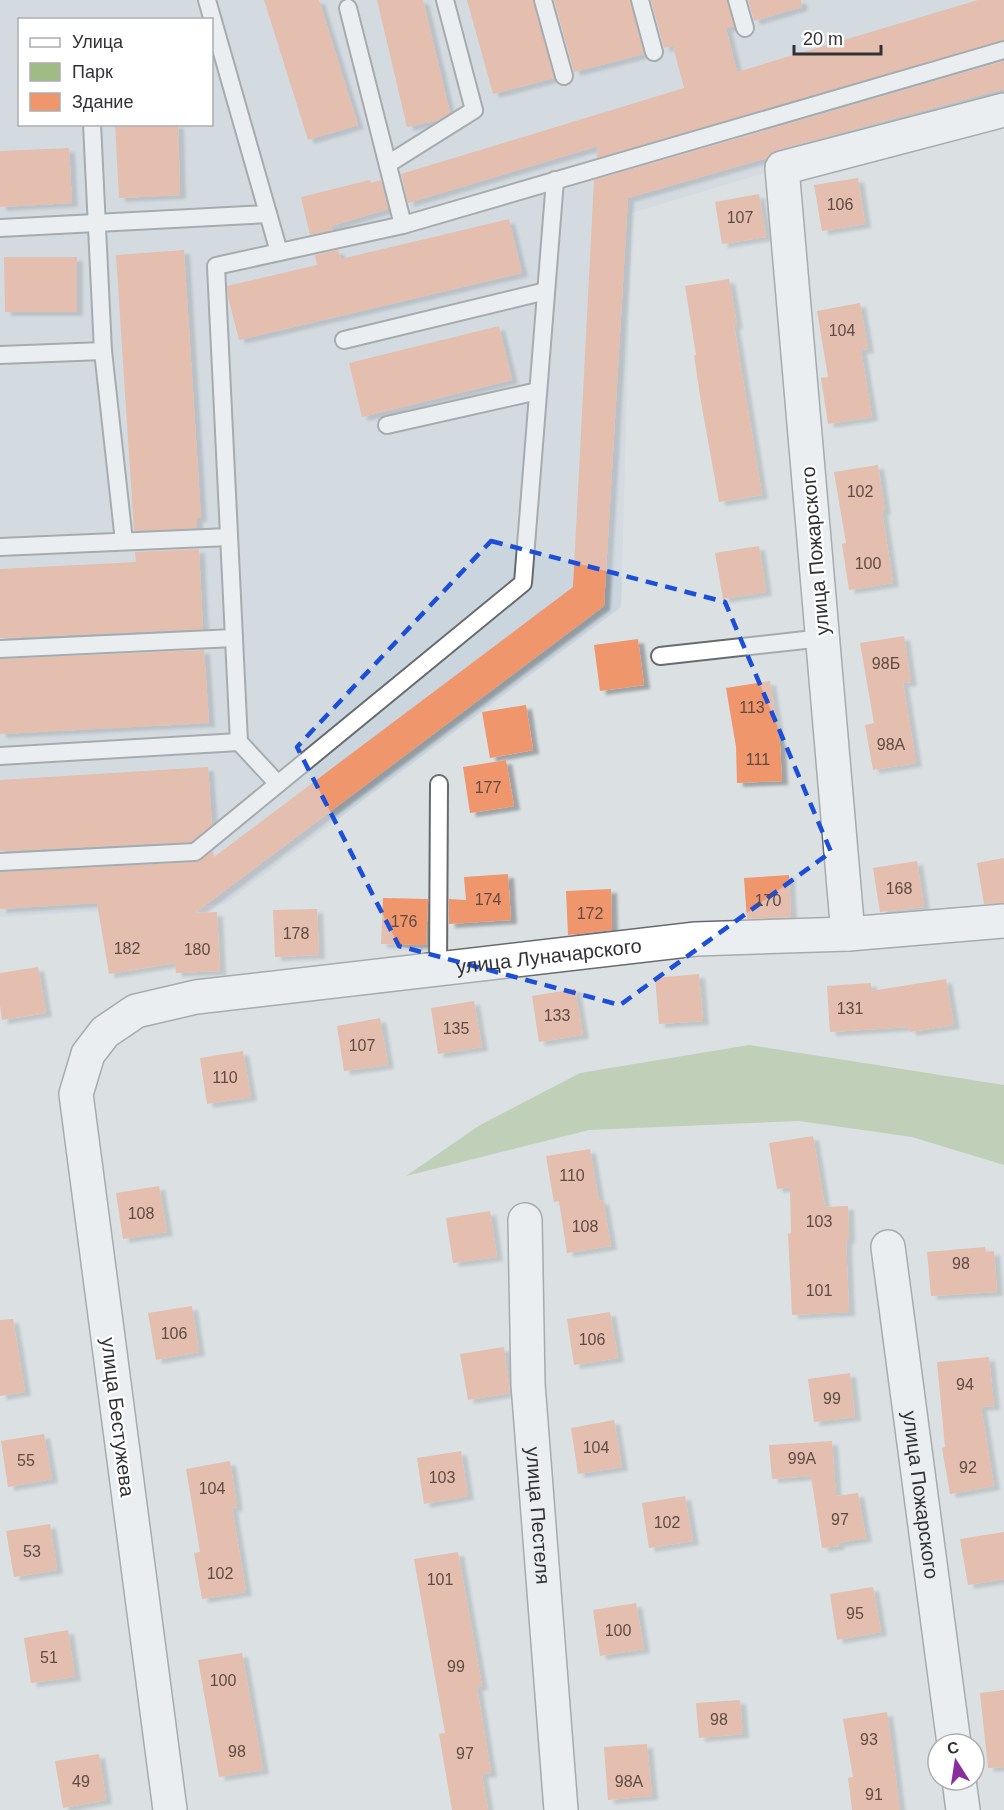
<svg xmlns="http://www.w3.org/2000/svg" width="1004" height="1810" viewBox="0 0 1004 1810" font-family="Arial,sans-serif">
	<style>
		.built { fill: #cad5de; fill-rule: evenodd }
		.green { fill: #a0bb83 }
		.building { fill: #ef966d; filter: url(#shadow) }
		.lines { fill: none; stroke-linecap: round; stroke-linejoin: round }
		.service-casing { stroke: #676b6e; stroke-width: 20 }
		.minor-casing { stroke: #676b6e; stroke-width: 36 }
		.service { stroke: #fff; stroke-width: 16 }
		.minor { stroke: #fff; stroke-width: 33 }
		.marked { fill: none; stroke: #1d4ed8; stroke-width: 4.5; stroke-dasharray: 12 8; stroke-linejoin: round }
		.labels { text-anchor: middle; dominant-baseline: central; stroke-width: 4.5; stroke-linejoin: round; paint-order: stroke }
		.number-label { font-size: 16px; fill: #604b42 }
		.street-label { font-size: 20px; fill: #313234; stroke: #fff }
	</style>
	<defs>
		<filter id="shadow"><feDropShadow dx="6" dy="4" stdDeviation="1.5" flood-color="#0004"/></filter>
	</defs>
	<rect width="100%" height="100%" fill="#dbe0e3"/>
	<path class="built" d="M0,0H1004V100L632,213L621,607L225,904L0,917ZM20,20H212V124H20Z"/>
	<path class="green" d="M749,1045L1004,1085V1165L912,1137L799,1121L589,1130L406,1176L480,1125L580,1073Z"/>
	<g class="building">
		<path d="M264,0H319L358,125L308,140Z"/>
		<path d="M377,0H423L450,113L439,120L407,127Z"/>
		<path d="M467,0H533L554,78L493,94Z"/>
		<path d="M554,0H630L644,54L574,72Z"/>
		<path d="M651,0H727L734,26L726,28L737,72L978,0H1004V40L597,158L598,146L408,203L401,174L684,88L673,46L664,48Z"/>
		<path d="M748,0H801L802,7L754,21Z"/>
		<path d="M1004,61V89L777,150L767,158L628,198L604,606L195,913L217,912L220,971L176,973L175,963L109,974L97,903L0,909V872L196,862L213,851L214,857L573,587L594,180Z"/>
		<path d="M115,124H178L180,195L119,198Z"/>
		<path d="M69,148L72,203L0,207V151Z"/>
		<path d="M858,178L865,224L822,231L814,185Z"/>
		<path d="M370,180L371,183L381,180L388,209L332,226L333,230L310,235L301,197Z"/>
		<path d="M759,194L766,237L722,244L715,202Z"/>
		<path d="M509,219L522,273L239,340L228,297L227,286L317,265L315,255L338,250L341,259Z"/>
		<path d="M184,250L201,518H197V528L134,531L116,255Z"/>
		<path d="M4,257H77V312H5Z"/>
		<path d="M729,279L737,325H734L762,495L719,502L701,402L694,355H696L685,286Z"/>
		<path d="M860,303L868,349L861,350L872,417L828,424L821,378L828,377L817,311Z"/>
		<path d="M499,326L512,380L362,417L349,363Z"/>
		<path d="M878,465L885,511H882L893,583L849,590L842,544L846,543L834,472Z"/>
		<path d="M759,546L766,592L723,599L715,553Z"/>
		<path d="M199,549L203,629L0,638V569L136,562L135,552Z"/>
		<path d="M904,636L911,682L903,683L916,763L873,770L865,725L874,723L860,643Z"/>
		<path d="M638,639L644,685L600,691L594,645Z"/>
		<path d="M204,650L209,723L0,734V659Z"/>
		<path d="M770,681L780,745L782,781L737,783L736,747L726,688Z"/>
		<path d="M526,705L533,750L490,758L482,712Z"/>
		<path d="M506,760L514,806L470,813L463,767Z"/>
		<path d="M208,767L212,825L191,842L0,851V780Z"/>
		<path d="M1004,858V903L984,904L977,863Z"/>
		<path d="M917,861L924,907L880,912L873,868Z"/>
		<path d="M508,874L511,920L449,924V899L466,900L464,877Z"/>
		<path d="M789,875L791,917L747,919L744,878Z"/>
		<path d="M611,889L612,930L568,935L566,891Z"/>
		<path d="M383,898L428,899L426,945L381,944Z"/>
		<path d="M317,909L319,955L275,957L273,910Z"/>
		<path d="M38,967L46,1013L2,1020L0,1005V973Z"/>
		<path d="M699,974L703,1021L659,1024L655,978Z"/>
		<path d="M946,979L954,1025L910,1032L909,1027L830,1032L827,986L871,983V991Z"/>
		<path d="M575,989L583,1035L539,1042L532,996Z"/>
		<path d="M474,1001L482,1047L438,1054L431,1008Z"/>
		<path d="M380,1018L388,1065L344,1071L337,1026Z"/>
		<path d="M243,1051L251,1097L207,1104L200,1058Z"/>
		<path d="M813,1136L825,1207L848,1206L849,1240H846L849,1312L792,1315L788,1234L791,1233L790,1187L777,1189L769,1143Z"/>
		<path d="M590,1149L599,1201L603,1200L611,1246L567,1253L559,1201L554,1202L546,1156Z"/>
		<path d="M159,1186L167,1232L123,1239L116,1193Z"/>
		<path d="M490,1211L497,1257L453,1263L446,1218Z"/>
		<path d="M985,1247L986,1252L994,1251L997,1292L931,1296L927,1252Z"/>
		<path d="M192,1306L199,1352L156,1360L148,1313Z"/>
		<path d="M610,1312L618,1358L574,1365L567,1319Z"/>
		<path d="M13,1319L25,1392L0,1396V1320Z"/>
		<path d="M504,1347L510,1393L468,1400L460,1354Z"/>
		<path d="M989,1357L994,1406L981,1407L994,1486L950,1494L942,1448L945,1447L937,1362Z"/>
		<path d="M850,1373L855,1417L814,1422L808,1379Z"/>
		<path d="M614,1420L622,1467L578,1474L571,1428Z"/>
		<path d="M44,1434L52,1479L8,1487L1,1441Z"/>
		<path d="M832,1441L836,1496L858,1493L866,1538L838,1543L839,1546L822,1548L811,1476L772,1479L769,1445Z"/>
		<path d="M461,1451L468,1496L424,1504L417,1458Z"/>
		<path d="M230,1461L237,1507L232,1508L246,1592L202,1599L194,1553L200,1552L186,1469Z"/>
		<path d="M685,1496L693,1541L649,1548L642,1503Z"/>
		<path d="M50,1524L57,1570L14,1577L6,1531Z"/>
		<path d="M1004,1532V1579L968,1585L960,1539Z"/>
		<path d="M458,1552L482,1686L477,1687L491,1773L482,1774L488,1810H452L439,1734L445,1733L414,1559Z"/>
		<path d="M873,1587L881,1632L837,1640L830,1594Z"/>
		<path d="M636,1603L644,1649L600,1656L593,1610Z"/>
		<path d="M68,1630L75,1677L31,1683L24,1638Z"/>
		<path d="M242,1653L263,1770L219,1777L198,1660Z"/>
		<path d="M1004,1690V1767L988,1768L980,1693Z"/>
		<path d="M740,1700L743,1734L699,1738L696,1703Z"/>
		<path d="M887,1712L900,1810H852L848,1778L853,1777L843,1719Z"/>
		<path d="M647,1744L652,1796L608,1800L604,1747Z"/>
		<path d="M99,1754L106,1800L63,1808L55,1761Z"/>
	</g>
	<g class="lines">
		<g class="service-casing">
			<g id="service">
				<path d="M207,0L279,252"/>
				<path d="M543,0L564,76"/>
				<path d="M640,0L654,52"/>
				<path d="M737,0L745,28"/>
				<path d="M348,8L403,225"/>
				<path d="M92,124L103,351L124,541"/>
				<path d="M388,164L474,110L445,0"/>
				<path d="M0,228L268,214"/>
				<path d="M344,340L546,291"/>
				<path d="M0,355L103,351"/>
				<path d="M387,425L538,391"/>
				<path d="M0,547L229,537"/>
				<path d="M0,649L234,638"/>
				<path d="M660,656L823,638"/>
				<path d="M0,756L239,742"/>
				<path d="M278,784L239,742L216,266L403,225L1004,50"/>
				<path d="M0,862L195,852L523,583L555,180"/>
				<path d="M438,969L439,784"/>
			</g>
		</g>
		<g class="minor-casing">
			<g id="minor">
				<path d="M848,934L782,168L1004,110"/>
				<path id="s1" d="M525,1220L528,1384L561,1810"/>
				<path id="s2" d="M888,1247L954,1744"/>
				<path d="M959,1780L963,1810"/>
				<path id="s3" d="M170,1810L76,1094L88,1054L105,1032L136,1011L196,997L696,939L848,934L1004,921"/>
			</g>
		</g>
		<use href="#service" class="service"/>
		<use href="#minor" class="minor"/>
	</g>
	<path d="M0 0H1004V1810H0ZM491,541L725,602L831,852L620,1005L399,946L297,747Z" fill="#dbe0e3" fill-opacity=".55" fill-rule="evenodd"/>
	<path class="marked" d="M491,541L725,602L831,852L620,1005L399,946L297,747Z"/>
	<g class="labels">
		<g class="number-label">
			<text x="840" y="204">106</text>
			<text x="740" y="217">107</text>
			<text x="842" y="330">104</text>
			<text x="860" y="491">102</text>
			<text x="868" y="563">100</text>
			<text x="886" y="663">98Б</text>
			<text x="752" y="707">113</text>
			<text x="891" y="744">98А</text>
			<text x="758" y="759">111</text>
			<text x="488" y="787">177</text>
			<text x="899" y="888">168</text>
			<text x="488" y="899">174</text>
			<text x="768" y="900">170</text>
			<text x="590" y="913">172</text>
			<text x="404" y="921">176</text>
			<text x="296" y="933">178</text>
			<text x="127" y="948">182</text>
			<text x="197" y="949">180</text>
			<text x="850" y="1008">131</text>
			<text x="557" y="1015">133</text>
			<text x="456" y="1028">135</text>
			<text x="362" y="1045">107</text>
			<text x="225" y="1077">110</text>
			<text x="572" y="1175">110</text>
			<text x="141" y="1213">108</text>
			<text x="819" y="1221">103</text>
			<text x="585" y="1226">108</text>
			<text x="961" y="1263">98</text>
			<text x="819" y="1290">101</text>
			<text x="174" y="1333">106</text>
			<text x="592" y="1339">106</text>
			<text x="965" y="1384">94</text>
			<text x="832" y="1398">99</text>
			<text x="596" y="1447">104</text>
			<text x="802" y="1458">99А</text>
			<text x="26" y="1460">55</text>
			<text x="968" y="1467">92</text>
			<text x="442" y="1477">103</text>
			<text x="212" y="1488">104</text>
			<text x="840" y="1519">97</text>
			<text x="667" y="1522">102</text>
			<text x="32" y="1551">53</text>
			<text x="220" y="1573">102</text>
			<text x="440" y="1579">101</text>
			<text x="855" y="1613">95</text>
			<text x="618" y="1630">100</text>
			<text x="49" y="1657">51</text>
			<text x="456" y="1666">99</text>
			<text x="223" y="1680">100</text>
			<text x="719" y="1719">98</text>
			<text x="869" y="1739">93</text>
			<text x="237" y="1751">98</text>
			<text x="465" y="1753">97</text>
			<text x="81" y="1781">49</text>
			<text x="629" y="1781">98А</text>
			<text x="874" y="1794">91</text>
		</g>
		<g class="street-label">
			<text transform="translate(815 551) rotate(-95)">улица Пожарского</text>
			<text stroke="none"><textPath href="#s3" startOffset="1246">улица Луначарского</textPath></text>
			<text transform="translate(118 1417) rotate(83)">улица Бестужева</text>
			<text stroke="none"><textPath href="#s2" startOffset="250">улица Пожарского</textPath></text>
			<text stroke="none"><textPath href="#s1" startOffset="296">улица Пестеля</textPath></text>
		</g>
	</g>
	<rect x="18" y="18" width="195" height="108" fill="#ffffff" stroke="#adadae" stroke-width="1.5"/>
	<rect x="30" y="38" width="30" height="9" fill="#ffffff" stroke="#adadae" stroke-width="1.5"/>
	<text x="72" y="48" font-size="18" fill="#313234">Улица</text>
	<rect x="30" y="63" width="30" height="18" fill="#a0bb83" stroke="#adadae" stroke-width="1.5"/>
	<text x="72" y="78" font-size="18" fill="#313234">Парк</text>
	<rect x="30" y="93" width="30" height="18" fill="#ef966d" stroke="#adadae" stroke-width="1.5"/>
	<text x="72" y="108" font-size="18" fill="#313234">Здание</text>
	<g transform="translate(956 1762) rotate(348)"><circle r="28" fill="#ffffff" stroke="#adadae" stroke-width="1.5"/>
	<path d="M0-4.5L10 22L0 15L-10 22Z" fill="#87309d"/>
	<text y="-9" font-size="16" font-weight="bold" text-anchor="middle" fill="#313234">С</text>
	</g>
	<path d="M794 45v9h87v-9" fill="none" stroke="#313234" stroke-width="3"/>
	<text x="803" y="45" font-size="18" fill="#313234" stroke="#ffffff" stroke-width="4.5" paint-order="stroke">20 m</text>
</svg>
